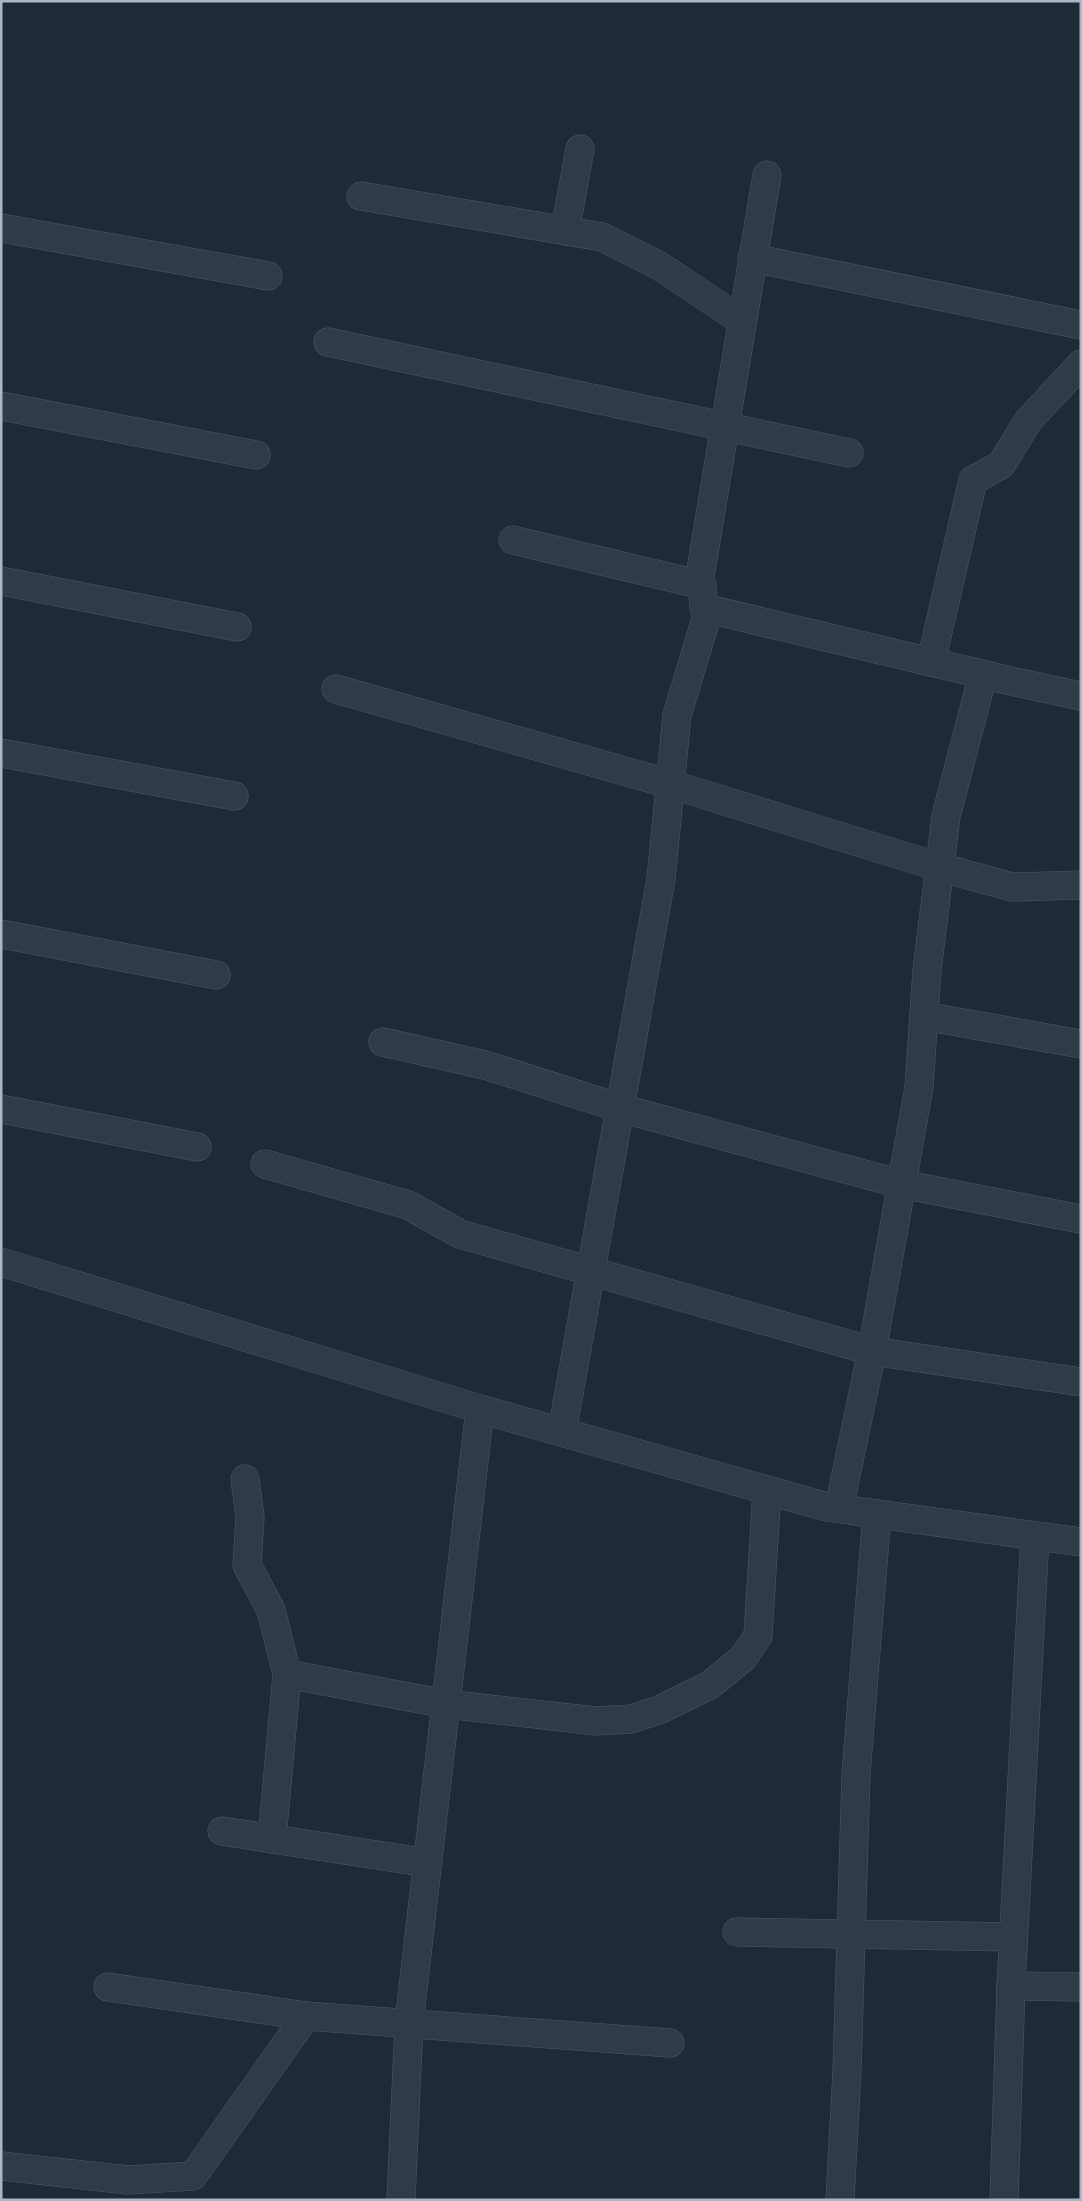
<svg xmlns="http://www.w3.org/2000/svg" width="1082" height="2201" viewBox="0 0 1082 2201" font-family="Figtree,sans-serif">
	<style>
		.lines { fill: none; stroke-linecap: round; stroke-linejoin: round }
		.minor-casing { stroke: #4f5965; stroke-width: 29 }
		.minor { stroke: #313b47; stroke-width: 28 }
	</style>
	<rect width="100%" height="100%" fill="#1e2a36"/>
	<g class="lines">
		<g class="minor-casing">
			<g id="minor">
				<path d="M361,196L602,237L658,265L742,321"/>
				<path d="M1,228L268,276"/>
				<path d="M565,231L580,149"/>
				<path d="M752,258L1081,325"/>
				<path d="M328,342L849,453"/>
				<path d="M1,406L256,455"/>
				<path d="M513,540L702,585"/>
				<path d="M1,581L237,627"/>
				<path d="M704,608L1015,682L1081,696"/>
				<path d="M931,662L973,480L1001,465L1028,421L1081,364"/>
				<path d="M336,689L670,784L939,867L1012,887L1081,885"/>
				<path d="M1,753L234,796"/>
				<path d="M1,934L216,975"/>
				<path d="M924,1016L1081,1044"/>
				<path d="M383,1042L485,1065L620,1108L901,1184L1081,1219"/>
				<path d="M1,1109L197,1147"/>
				<path d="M265,1164L408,1205L460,1234L872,1351L1081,1382"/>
				<path d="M1,1262L480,1409L827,1507L1081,1542"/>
				<path d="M562,1432L661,879L677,715L706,619L700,576L767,175"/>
				<path d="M245,1479L250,1517L247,1565L271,1610L287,1674L272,1839"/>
				<path d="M839,1508L872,1351L919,1087L927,970L946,816L983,675"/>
				<path d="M287,1674L446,1704L596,1721L631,1719L659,1710L710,1685L743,1658L758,1636L767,1490"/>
				<path d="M222,1831L428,1863"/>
				<path d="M737,1932L1013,1937"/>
				<path d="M1011,1986L1081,1987"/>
				<path d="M108,1987L306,2016L670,2043"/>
				<path d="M1,2166L128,2180L193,2176L306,2016"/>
				<path d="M401,2200L409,2023L480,1409"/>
				<path d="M840,2200L847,2070L856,1774L877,1514"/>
				<path d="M1004,2200L1011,1986L1035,1536"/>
			</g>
		</g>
		<use href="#minor" class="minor"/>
	</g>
	<rect width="1082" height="2201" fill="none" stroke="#abb6c4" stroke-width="5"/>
</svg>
